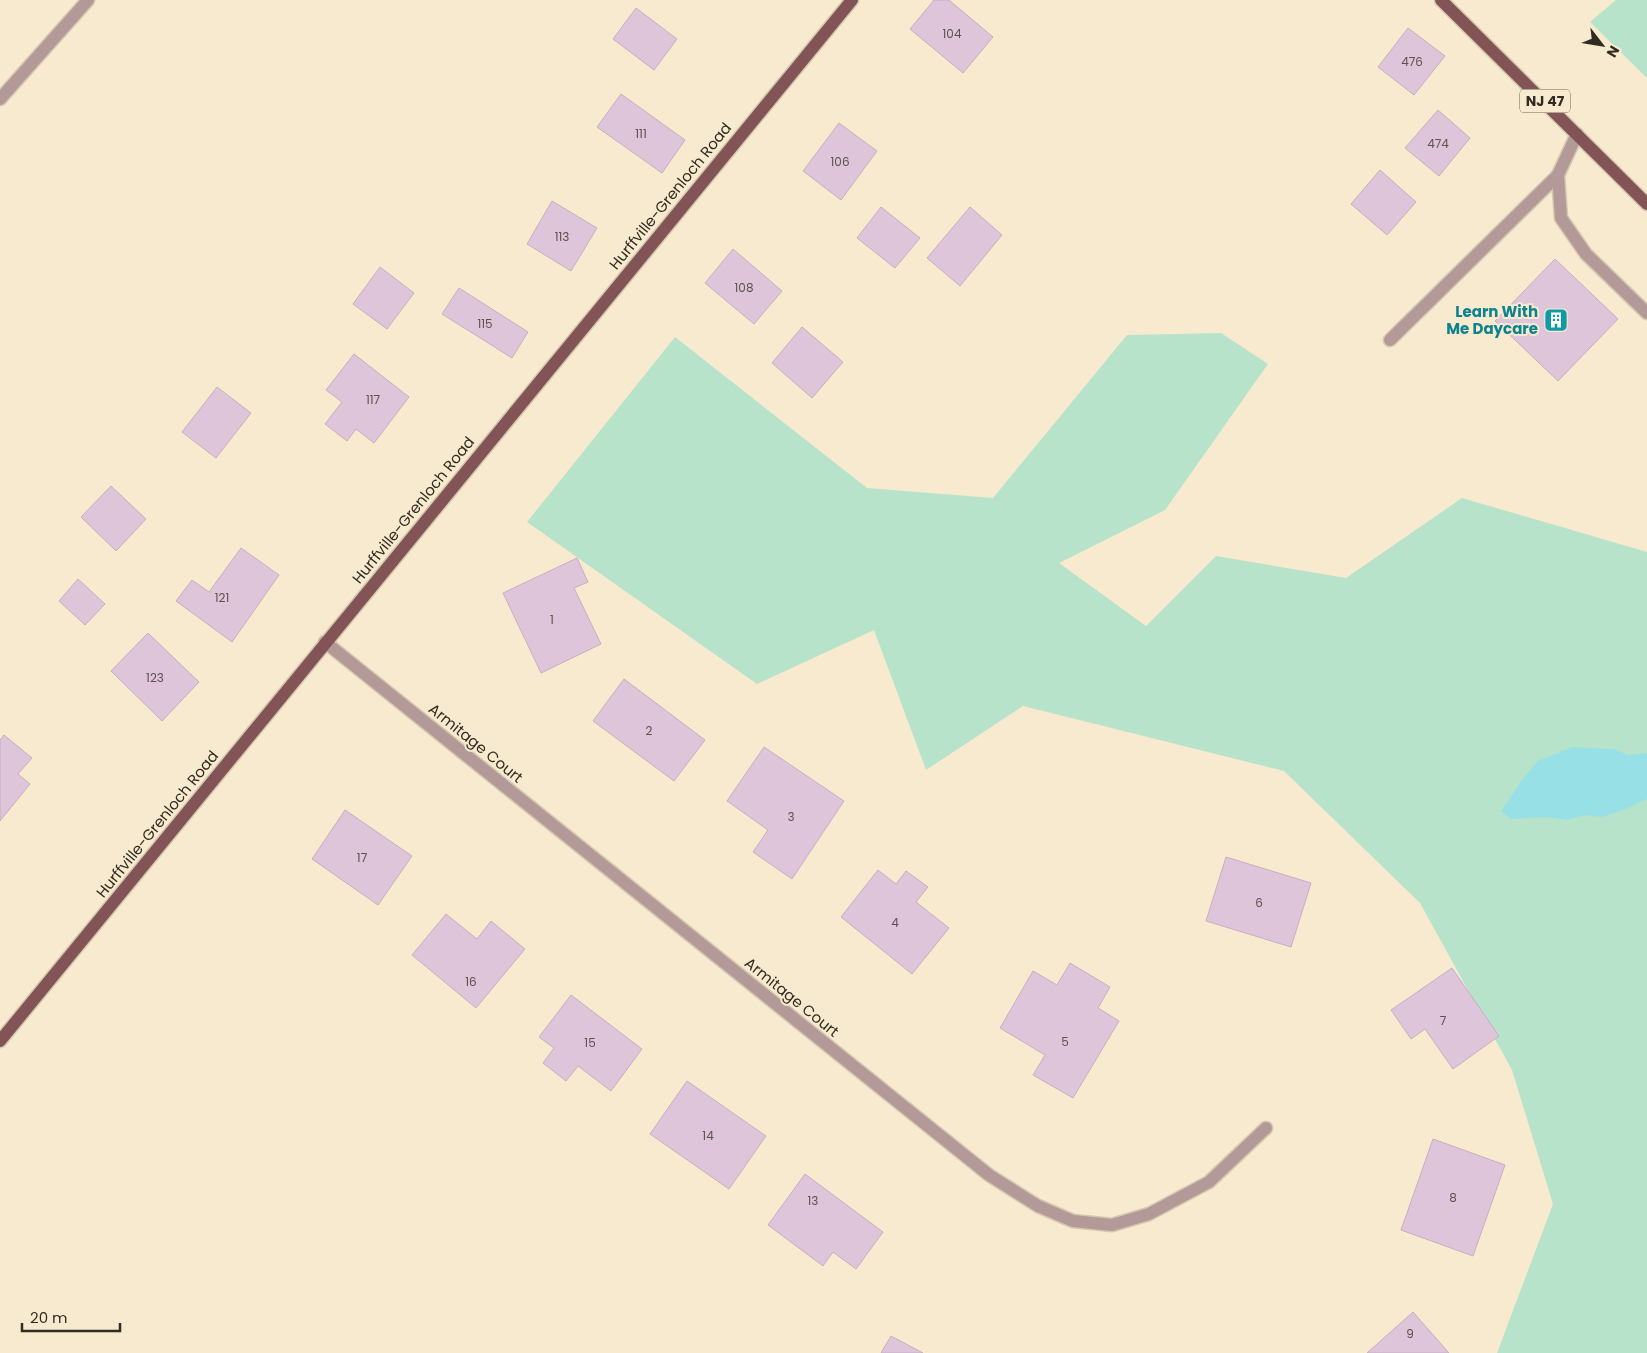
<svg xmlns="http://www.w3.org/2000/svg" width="1647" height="1353" viewBox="0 0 1647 1353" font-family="Poppins,sans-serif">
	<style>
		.green { fill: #b7e3cb }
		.water { fill: #97e1e6 }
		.building { fill: #dfc5d9; stroke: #c7aec2 }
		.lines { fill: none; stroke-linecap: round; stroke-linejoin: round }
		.minor-casing { stroke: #d4c8af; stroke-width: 15 }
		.major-casing { stroke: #d4c8af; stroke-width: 15 }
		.minor { stroke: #b49999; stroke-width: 12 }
		.major { stroke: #835456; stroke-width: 12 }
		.labels { text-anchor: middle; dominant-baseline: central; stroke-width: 4; stroke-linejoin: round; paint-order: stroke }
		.number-label { font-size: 12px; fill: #5c524f }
		.shield { fill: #f8eace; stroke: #6d6455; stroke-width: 1 }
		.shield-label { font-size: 14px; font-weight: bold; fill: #312b21 }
		.street-label { font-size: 15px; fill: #312b21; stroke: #f8eace }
		.culture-label { font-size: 15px; font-weight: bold; fill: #0d838f; stroke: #f8eace; text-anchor: end }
	</style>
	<rect width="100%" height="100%" fill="#f8eace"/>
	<g class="green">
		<path d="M1616,0H1647V78L1590,22Z"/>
		<path d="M1221,333L1268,364L1165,510L1059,563L1146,626L1216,556L1346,578L1462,498L1647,552V1353H1497L1553,1204L1512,1070L1420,903L1284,771L1023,706L926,770L874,630L757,684L527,522L675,337L867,488L993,498L1127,335Z"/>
	</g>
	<path class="water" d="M1572,747L1614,749L1628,755L1647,753V799L1626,809L1602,817L1585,815L1568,820L1546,817L1511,819L1501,811L1522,780L1538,761Z"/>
	<g class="building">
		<path d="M934,0H949L993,37L963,73L910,29Z"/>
		<path d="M636,8L677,39L654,70L613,39Z"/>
		<path d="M1408,28L1445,56L1414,95L1378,67Z"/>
		<path d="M621,94L685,140L662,173L597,127Z"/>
		<path d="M1438,110L1470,138L1439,176L1405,148Z"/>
		<path d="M839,123L877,151L841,200L803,171Z"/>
		<path d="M1380,170L1416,202L1387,235L1351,204Z"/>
		<path d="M552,201L597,228L571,271L527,244Z"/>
		<path d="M881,207L920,238L895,268L857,238Z"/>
		<path d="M970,207L1002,235L960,286L927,258Z"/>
		<path d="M733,249L782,291L754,324L705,283Z"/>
		<path d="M1555,259L1618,319L1558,381L1495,321Z"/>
		<path d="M380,267L414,293L387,329L353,304Z"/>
		<path d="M459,288L528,332L512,358L442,314Z"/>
		<path d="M802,327L843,362L812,398L772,363Z"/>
		<path d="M354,354L409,397L374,443L356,429L347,441L325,424L342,402L326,390Z"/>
		<path d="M217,387L251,413L216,458L182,432Z"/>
		<path d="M111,486L146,519L116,551L81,517Z"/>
		<path d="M241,548L279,575L232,642L176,601L192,580L209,592Z"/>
		<path d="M577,558L588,582L574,588L601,644L541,673L503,593Z"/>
		<path d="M78,579L105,604L85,625L59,601Z"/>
		<path d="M148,633L199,682L162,721L111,671Z"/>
		<path d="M624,679L705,740L674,781L593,721Z"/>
		<path d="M4,735L32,758L18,774L30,784L0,821V740Z"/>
		<path d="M764,747L844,801L792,879L753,852L768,830L727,801Z"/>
		<path d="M345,810L412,856L378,905L312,859Z"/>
		<path d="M1226,857L1311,883L1291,947L1206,921Z"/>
		<path d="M878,870L896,884L906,871L928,887L916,902L949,928L912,974L841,917Z"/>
		<path d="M446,914L477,939L491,921L525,949L476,1008L412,955Z"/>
		<path d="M1070,963L1110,987L1098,1008L1119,1021L1073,1098L1033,1075L1045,1055L1000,1028L1033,971L1057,985Z"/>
		<path d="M1452,968L1499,1036L1453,1069L1425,1029L1411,1039L1391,1010Z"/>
		<path d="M571,995L642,1049L611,1091L578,1066L566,1081L543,1063L554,1048L539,1037Z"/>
		<path d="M687,1081L766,1136L729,1189L650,1134Z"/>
		<path d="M1433,1139L1505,1165L1473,1256L1401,1230Z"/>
		<path d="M805,1174L883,1232L856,1269L833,1252L823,1266L768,1225Z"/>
		<path d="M1413,1312L1449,1353H1367Z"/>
		<path d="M891,1336L923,1353H881Z"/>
	</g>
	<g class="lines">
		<g class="minor-casing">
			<g id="minor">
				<path d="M0,99L88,0"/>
				<path d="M1577,134L1558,175L1561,218L1586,254L1647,313"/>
				<path d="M1390,340L1558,175"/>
				<path d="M325,642L989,1175L1038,1206L1073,1221L1112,1225L1149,1214L1209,1182L1266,1128"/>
			</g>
		</g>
		<g class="major-casing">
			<g id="major">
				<path d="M1441,0L1647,204"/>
				<path d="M0,1041L852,0"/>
			</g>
		</g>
		<use href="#minor" class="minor"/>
		<use href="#major" class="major"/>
	</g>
	<defs>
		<g id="building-square" transform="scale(1.25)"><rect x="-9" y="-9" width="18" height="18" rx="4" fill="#0f9aa8" stroke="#f8eace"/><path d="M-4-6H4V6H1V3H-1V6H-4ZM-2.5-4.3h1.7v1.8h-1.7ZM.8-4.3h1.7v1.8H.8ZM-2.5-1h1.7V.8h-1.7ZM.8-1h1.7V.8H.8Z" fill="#fff"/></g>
	</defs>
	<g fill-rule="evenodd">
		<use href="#building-square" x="1556" y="320"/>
	</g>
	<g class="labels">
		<g class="number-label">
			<text x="952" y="33">104</text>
			<text x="1412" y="61">476</text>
			<text x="641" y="133">111</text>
			<text x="1438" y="143">474</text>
			<text x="840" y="161">106</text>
			<text x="562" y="236">113</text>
			<text x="744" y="287">108</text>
			<text x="485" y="323">115</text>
			<text x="373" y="399">117</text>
			<text x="222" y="597">121</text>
			<text x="552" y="619">1</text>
			<text x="155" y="677">123</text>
			<text x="649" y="730">2</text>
			<text x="791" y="816">3</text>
			<text x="362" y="857">17</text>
			<text x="1259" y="902">6</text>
			<text x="895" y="922">4</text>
			<text x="471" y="981">16</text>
			<text x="1443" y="1020">7</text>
			<text x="1065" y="1041">5</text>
			<text x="590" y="1042">15</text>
			<text x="708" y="1135">14</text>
			<text x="1453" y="1197">8</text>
			<text x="813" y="1200">13</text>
			<text x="1410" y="1333">9</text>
		</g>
		<rect class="shield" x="1520" y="89.5" width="50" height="23" rx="4"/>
		<g class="shield-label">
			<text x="1545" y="101">NJ 47</text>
		</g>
		<g class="street-label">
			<text transform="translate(670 196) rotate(-51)">Hurffville-Grenloch Road</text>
			<text transform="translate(413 510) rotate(-51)">Hurffville-Grenloch Road</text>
			<text transform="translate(476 743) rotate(39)">Armitage Court</text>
			<text transform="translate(157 824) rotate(-51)">Hurffville-Grenloch Road</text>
			<text transform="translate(792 997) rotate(39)">Armitage Court</text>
		</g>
		<g class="culture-label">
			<text x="1538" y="311">Learn With<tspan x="1538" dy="17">Me Daycare</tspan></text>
		</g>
	</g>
	<g transform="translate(1602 45) rotate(121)" stroke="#f8eace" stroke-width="4" paint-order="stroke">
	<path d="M0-4L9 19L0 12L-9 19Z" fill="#312b21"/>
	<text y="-8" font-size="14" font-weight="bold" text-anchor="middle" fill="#312b21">N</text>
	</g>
	<path d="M22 1323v8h98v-8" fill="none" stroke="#312b21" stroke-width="2.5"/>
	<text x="30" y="1323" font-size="15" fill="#312b21" stroke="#f8eace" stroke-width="4" paint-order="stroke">20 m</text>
</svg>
